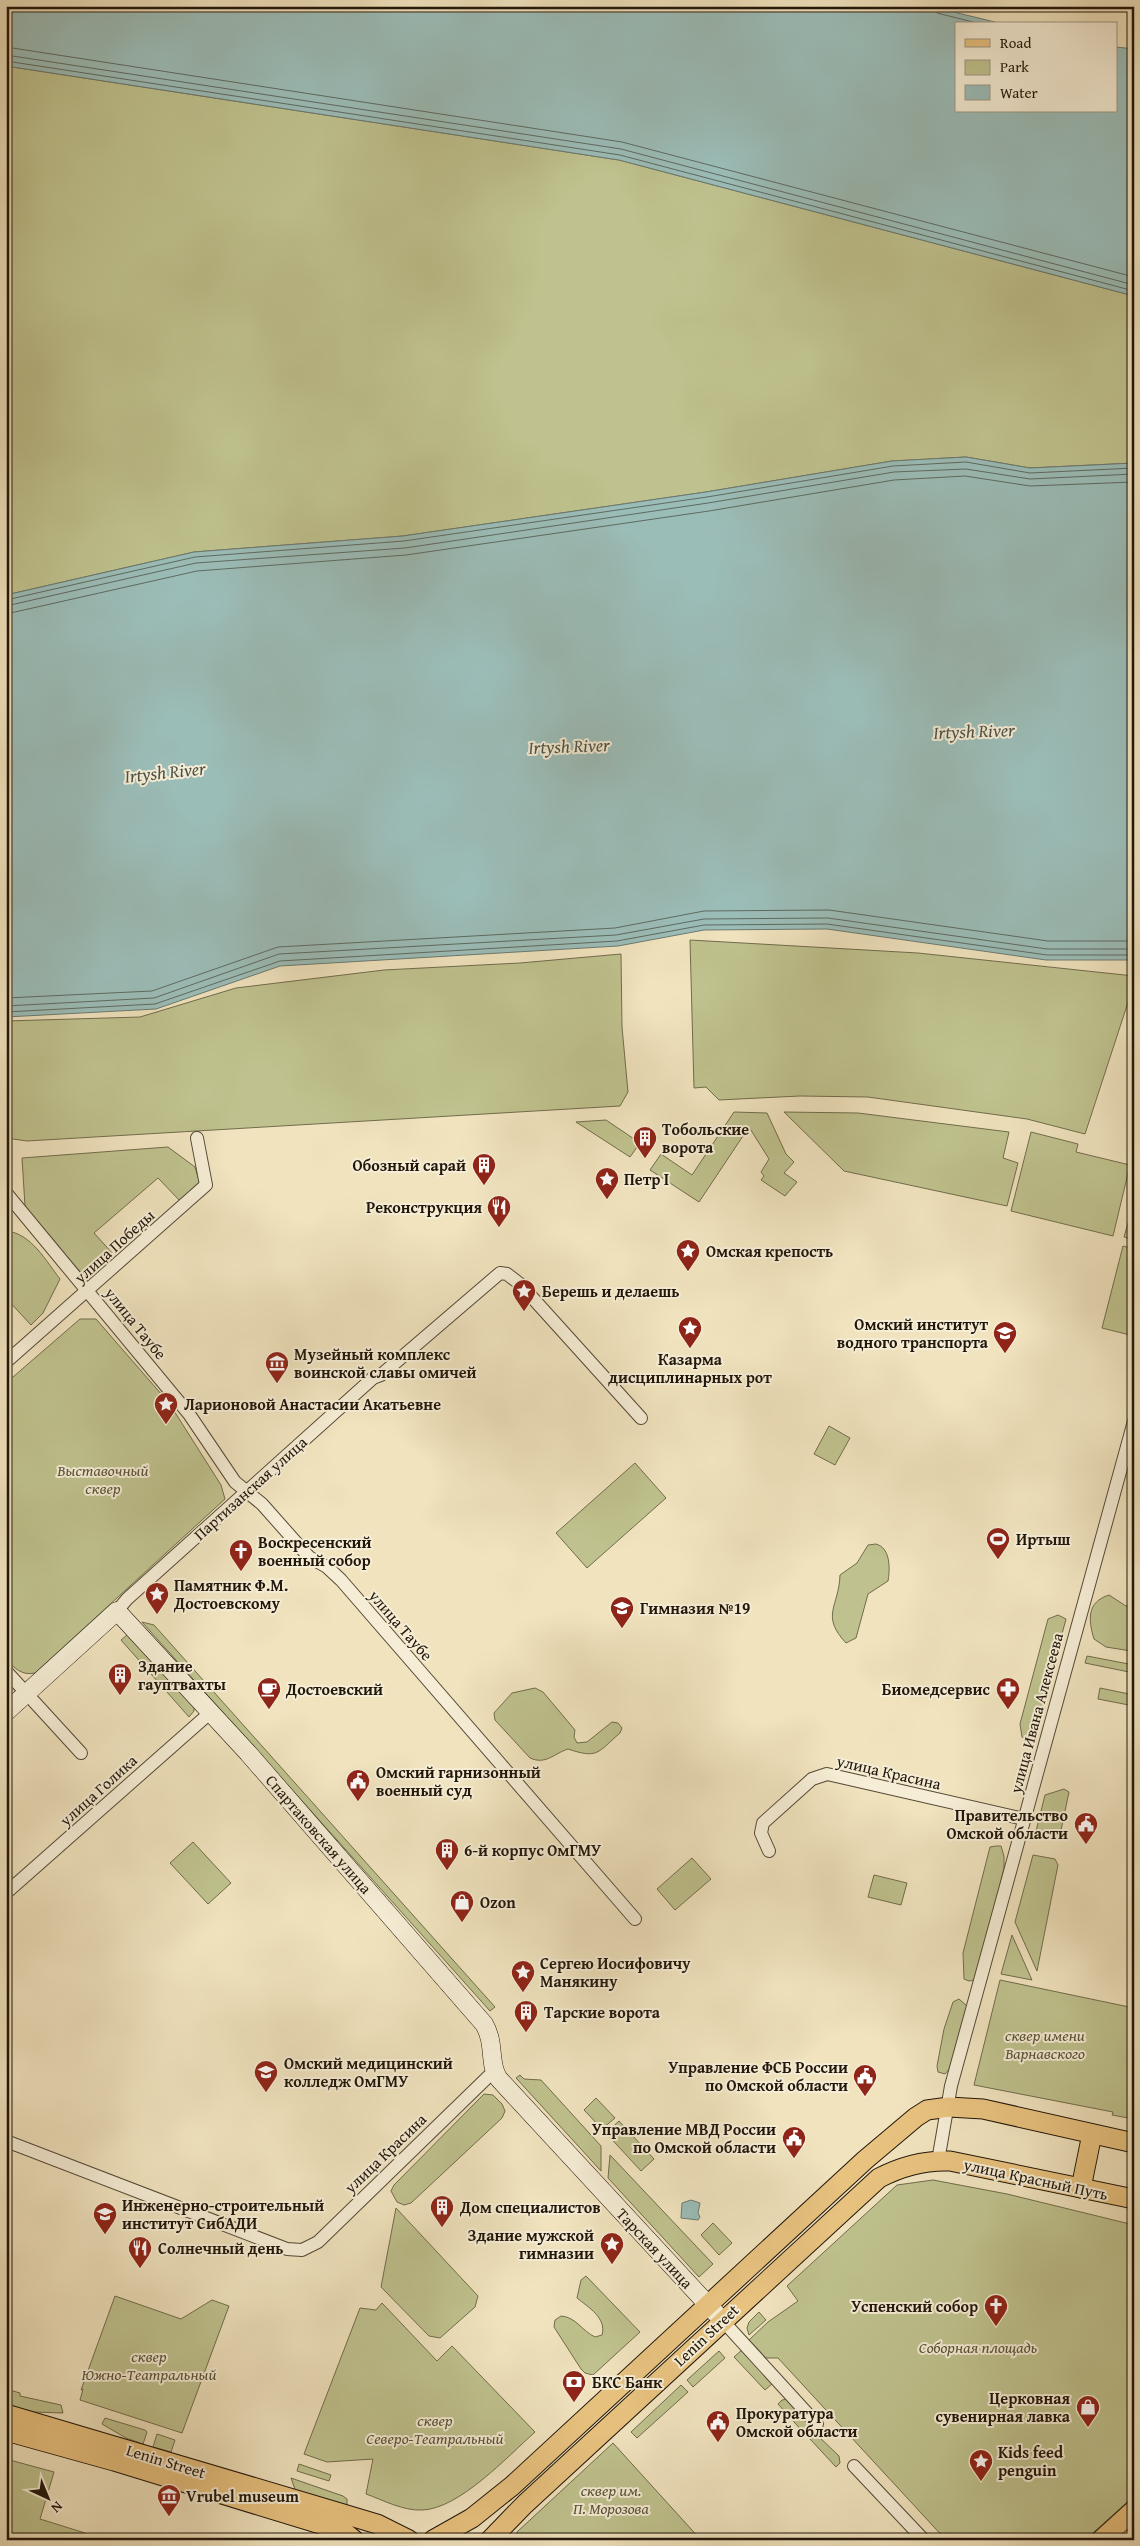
<svg xmlns="http://www.w3.org/2000/svg" width="1140" height="2546" viewBox="0 0 1140 2546" font-family="'Gentium Book Plus',serif">
	<style>
		.green { fill: #bfc28e; stroke: #706c4c }
		.water { fill: #9bbdb8; stroke: #6a7a72 }
		.lines { fill: none; stroke-linecap: round; stroke-linejoin: round }
		.shore { stroke: #5e6a61; stroke-width: 1 }
		.street-casing { stroke: #554937; stroke-width: 14 }
		.secondary-casing { stroke: #21160a; stroke-width: 19 }
		.primary-casing { stroke: #21160a; stroke-width: 21 }
		.street { stroke: #f5edd5; stroke-width: 12 }
		.secondary { stroke: #f5edd5; stroke-width: 18 }
		.primary { stroke: #e8c27f; stroke-width: 19 }
		.labels { text-anchor: middle; dominant-baseline: central; stroke-width: 4; stroke-linejoin: round; paint-order: stroke }
		.poi-label { font-size: 16px; font-weight: bold; fill: #21160a; stroke: #f5edd5; text-anchor: start }
		.street-label { font-size: 16px; fill: #21160a; stroke: #f5edd5 }
		.park-label { font-size: 16px; font-style: italic; fill: #585238; stroke: #f5edd5 }
		.water-label { font-size: 18px; font-style: italic; fill: #4c5047; stroke: #f5edd5 }
	</style>
	<rect width="100%" height="100%" fill="#f0e3be"/>
	<filter id="stains"><feTurbulence type="fractalNoise" baseFrequency=".004" numOctaves="4"/><feColorMatrix values="0 0 0 0 .2 0 0 0 0 .09 0 0 0 0 .02 0 0 0 .5 -.17"/></filter>
	<radialGradient id="worn" r=".72"><stop offset=".6" stop-color="#630" stop-opacity="0"/><stop offset="1" stop-color="#630" stop-opacity=".3"/></radialGradient>
	<g class="green">
		<path d="M6,66L619,160L1134,296V463L1030,468L966,457L892,461L706,492L403,536L194,552L6,595Z"/>
		<path d="M690,940L918,953L1134,976V984L1085,1134L1027,1119L868,1097L800,1096L719,1100L706,1087L694,1088Z"/>
		<path d="M621,954L622,1027L628,1092L620,1106L27,1141L6,1138V1021L140,1017L236,988L384,970L520,963Z"/>
		<path d="M734,1112L767,1113L786,1154L794,1162L784,1173L797,1182L785,1196L761,1180L764,1176L761,1172L769,1159L749,1127L699,1202L650,1170L661,1154L692,1175Z"/>
		<path d="M784,1112L858,1113L1009,1132L1003,1158L1018,1163L1007,1206L844,1171Z"/>
		<path d="M606,1120L640,1143L630,1157L576,1122Z"/>
		<path d="M1031,1132L1078,1144L1076,1152L1130,1165L1113,1236L1011,1211Z"/>
		<path d="M168,1147L195,1167L200,1184L180,1201L158,1178L94,1233L114,1255L87,1280L25,1206L22,1158Z"/>
		<path d="M1134,1202V1240L1124,1237Z"/>
		<path d="M6,1231C31,1233 46,1261 60,1279L43,1313L31,1325L6,1298Z"/>
		<path d="M1123,1246L1134,1249V1336L1102,1328Z"/>
		<path d="M80,1319H96L169,1403L221,1485L225,1499L35,1673C22,1676 14,1668 6,1659V1383Z"/>
		<path d="M829,1426L850,1438L835,1465L814,1454Z"/>
		<path d="M635,1463L666,1498L587,1568L556,1533Z"/>
		<path d="M876,1544C891,1548 890,1570 888,1581L868,1594L856,1638L846,1643C820,1615 839,1607 840,1575L857,1563L868,1545Z"/>
		<path d="M1109,1595L1126,1606H1134V1650L1131,1651L1106,1647L1094,1639C1088,1619 1087,1602 1109,1595Z"/>
		<path d="M1058,1615L1066,1619L1035,1735L1027,1740L1022,1737L1020,1724L1048,1619Z"/>
		<path d="M142,1622L154,1625L495,2007L490,2011Z"/>
		<path d="M127,1635L132,1637L194,1705V1711L189,1717L121,1640Z"/>
		<path d="M1087,1656L1134,1665V1673L1085,1663Z"/>
		<path d="M535,1688L543,1692L575,1730L574,1737L577,1743L587,1742L612,1722L618,1723L622,1728L620,1733C597,1753 598,1759 568,1749C553,1754 546,1765 530,1758L495,1720L494,1713L512,1693Z"/>
		<path d="M1100,1688L1134,1695V1706L1098,1699Z"/>
		<path d="M1064,1789L1069,1792L1060,1835L1056,1839L1039,1837L1036,1831L1045,1795Z"/>
		<path d="M193,1842L231,1883L208,1904L170,1863Z"/>
		<path d="M996,1846H1001L1004,1856V1868L982,1964L975,1980L969,1981L964,1979L963,1953L990,1847Z"/>
		<path d="M1033,1855L1055,1859L1058,1865L1037,1971L1015,1922Z"/>
		<path d="M692,1858L711,1879L675,1910L657,1889Z"/>
		<path d="M874,1875L907,1883L901,1905L868,1897Z"/>
		<path d="M1012,1935L1032,1980L1001,1974Z"/>
		<path d="M1000,1980L1134,2008V2119L1112,2115L1113,2112L974,2085Z"/>
		<path d="M959,1999L967,2006L951,2067L945,2074L938,2072L937,2066L944,2029L953,2002Z"/>
		<path d="M520,2075L524,2079L541,2080L601,2146V2171L516,2078Z"/>
		<path d="M484,2094L493,2095L502,2104L505,2111L502,2118L411,2203L404,2205L397,2202L391,2191L394,2185Z"/>
		<path d="M596,2098L615,2118L602,2129L584,2110Z"/>
		<path d="M619,2121L654,2159L641,2171L606,2133Z"/>
		<path d="M610,2155L713,2264L699,2277L608,2178Z"/>
		<path d="M933,2180L1007,2194L1134,2225V2496L1085,2540H946L778,2358H766L749,2340L768,2322L798,2301L787,2286L897,2185Z"/>
		<path d="M396,2208L478,2296L475,2307L440,2338L429,2336L381,2287Z"/>
		<path d="M713,2223L732,2243L719,2255L701,2235Z"/>
		<path d="M586,2276L640,2332L593,2375L585,2373L581,2369L554,2327L555,2320L561,2316C576,2317 582,2331 595,2337L602,2335C607,2318 588,2307 577,2298L581,2280Z"/>
		<path d="M115,2296L181,2319L212,2300L229,2306L182,2433L80,2400L83,2389L81,2390Z"/>
		<path d="M382,2303L437,2361L452,2346L535,2432C507,2457 459,2509 422,2510C403,2511 383,2500 366,2494L373,2459L327,2462L304,2454L360,2308L376,2310Z"/>
		<path d="M759,2312L766,2320L749,2335L747,2328L749,2322Z"/>
		<path d="M743,2349L773,2383L765,2390L734,2357Z"/>
		<path d="M719,2351L725,2358L693,2387L687,2380Z"/>
		<path d="M681,2385L688,2392L637,2438L631,2432Z"/>
		<path d="M6,2389L20,2393V2396L61,2405L63,2413L34,2412L6,2405Z"/>
		<path d="M789,2399L812,2424L803,2432L778,2404L782,2400Z"/>
		<path d="M105,2418L145,2430L147,2432L143,2444L126,2438L102,2424Z"/>
		<path d="M815,2433L839,2456L840,2463L836,2467L810,2439Z"/>
		<path d="M157,2434L175,2440L171,2452L153,2447Z"/>
		<path d="M613,2443L701,2540H518L516,2537L517,2532Z"/>
		<path d="M6,2459L54,2472L40,2519L85,2533L83,2540H6Z"/>
		<path d="M299,2464L331,2475L329,2481L297,2471Z"/>
		<path d="M291,2478L343,2496L347,2499V2505L296,2492Z"/>
	</g>
	<g class="water">
		<path d="M6,6H929L1003,24H956V111H1116V47L1134,49V296L619,160L6,66Z"/>
		<path d="M966,457L1030,468L1134,463V960H1046L827,929L704,930L618,946L280,966L156,1009L6,1017V595L194,552L403,536L706,492L892,461Z"/>
		<path d="M691,2200L700,2203L698,2213L700,2217L698,2220L681,2218L682,2203Z"/>
	</g>
	<g class="lines">
		<g class="shore">
			<path d="M933,6L937,13L981,24"/>
			<path d="M6,47L622,142L1134,277"/>
			<path d="M6,55L621,149L1134,285"/>
			<path d="M6,61L620,155L1134,291"/>
			<path d="M6,600L195,557L404,541L707,497L893,466L966,462L1030,473L1134,468"/>
			<path d="M6,606L196,563L405,548L708,503L894,472L966,469L1030,479L1134,474"/>
			<path d="M6,614L197,571L406,555L709,511L894,480L965,476L1030,486L1134,482"/>
			<path d="M6,998L152,991L278,947L615,928L704,911L829,910L1048,941H1134"/>
			<path d="M6,1006L154,998L279,954L616,935L704,919L828,918L1047,949H1134"/>
			<path d="M6,1012L155,1004L280,961L617,941L704,925L827,924L1047,955H1134"/>
		</g>
		<g class="street-casing">
			<g id="street">
				<path d="M7,1194L189,1414L235,1482L262,1504L309,1557L327,1567L341,1580L635,1919"/>
				<path d="M6,1362L206,1185L197,1138"/>
				<path d="M117,1611L127,1599L373,1378L381,1375L500,1273L507,1274L520,1284L641,1418"/>
				<path d="M6,1671L81,1753"/>
				<path d="M769,1851L761,1833L763,1823L812,1779L827,1774L1024,1819"/>
				<path d="M6,1893L211,1712"/>
				<path d="M6,2141L287,2249L302,2250L318,2242L494,2071"/>
				<path d="M938,2161L951,2086L1134,1421"/>
				<path d="M722,2320L817,2424"/>
				<path d="M854,2466L924,2540"/>
			</g>
		</g>
		<g class="secondary-casing">
			<path id="secondary" d="M6,1712L117,1611L248,1753L484,2024C496,2044 488,2065 499,2079L722,2320"/>
		</g>
		<g class="primary-casing">
			<g id="primary">
				<path d="M1081,2188L1092,2134"/>
				<path d="M6,2414L347,2515L377,2524L409,2540"/>
				<path d="M6,2431L114,2461L343,2531L354,2540"/>
				<path d="M433,2540L472,2518L512,2486L865,2160L916,2117L927,2110L949,2107L983,2109L1134,2143"/>
				<path d="M490,2540L525,2504L879,2178C902,2166 925,2160 950,2161L1134,2199"/>
				<path d="M1101,2540L1134,2510"/>
				<path d="M1130,2540L1134,2537"/>
			</g>
		</g>
		<use href="#street" class="street"/>
		<use href="#secondary" class="secondary"/>
		<use href="#primary" class="primary"/>
	</g>
	<defs>
		<g id="building-pin" transform="scale(1.25)"><path d="M0 17L-7.5 6A9.5 9.5 0 1 1 7.5 6Z" fill="#8f2418" stroke="#f5edd5"/><path d="M-4-6H4V6H1V3H-1V6H-4ZM-2.5-4.3h1.7v1.8h-1.7ZM.8-4.3h1.7v1.8H.8ZM-2.5-1h1.7V.8h-1.7ZM.8-1h1.7V.8H.8Z" fill="#fff"/></g>
		<g id="sight-pin" transform="scale(1.25)"><path d="M0 17L-7.5 6A9.5 9.5 0 1 1 7.5 6Z" fill="#8f2418" stroke="#f5edd5"/><path d="M0-6L1.8-2.2L6-1.7L2.9 1.2L3.7 5.4L0 3.3L-3.7 5.4L-2.9 1.2L-6-1.7L-1.8-2.2Z" fill="#fff"/></g>
		<g id="restaurant-pin" transform="scale(1.25)"><path d="M0 17L-7.5 6A9.5 9.5 0 1 1 7.5 6Z" fill="#8f2418" stroke="#f5edd5"/><path d="M-5-6h1v4h1v-4h1v4h1v-4h1v5L-1.5 .5V6h-2V.5L-5-1ZM5-6V6H3V1.5H1.5Q1.5-4 5-6Z" fill="#fff"/></g>
		<g id="university-pin" transform="scale(1.25)"><path d="M0 17L-7.5 6A9.5 9.5 0 1 1 7.5 6Z" fill="#8f2418" stroke="#f5edd5"/><path d="M0-5L7-2L0 1L-7-2ZM-4 1L0 2.5L4 1V4Q0 6-4 4Z" fill="#fff"/></g>
		<g id="museum-pin" transform="scale(1.25)"><path d="M0 17L-7.5 6A9.5 9.5 0 1 1 7.5 6Z" fill="#8f2418" stroke="#f5edd5"/><path d="M0-6L6-3V-2H-6V-3ZM-5-1h2V3h-2ZM-1-1h2V3h-2ZM3-1h2V3H3ZM-6 4H6V6H-6Z" fill="#fff"/></g>
		<g id="stadium-pin" transform="scale(1.25)"><path d="M0 17L-7.5 6A9.5 9.5 0 1 1 7.5 6Z" fill="#8f2418" stroke="#f5edd5"/><path d="M0-5a6.5 5 0 1 0 0 10a6.5 5 0 1 0 0-10ZM-3.5-1.8h7v3.6h-7Z" fill="#fff"/></g>
		<g id="church-pin" transform="scale(1.25)"><path d="M0 17L-7.5 6A9.5 9.5 0 1 1 7.5 6Z" fill="#8f2418" stroke="#f5edd5"/><path d="M-1.2-6h2.4v3.5h3.3v2.4h-3.3V6h-2.4V-.1h-3.3v-2.4h3.3Z" fill="#fff"/></g>
		<g id="school-pin" transform="scale(1.25)"><path d="M0 17L-7.5 6A9.5 9.5 0 1 1 7.5 6Z" fill="#8f2418" stroke="#f5edd5"/><path d="M0-5L7-2L0 1L-7-2ZM-4 1L0 2.5L4 1V4Q0 6-4 4Z" fill="#fff"/></g>
		<g id="cafe-pin" transform="scale(1.25)"><path d="M0 17L-7.5 6A9.5 9.5 0 1 1 7.5 6Z" fill="#8f2418" stroke="#f5edd5"/><path d="M-5.5-4.5H6V0H3Q3 3.5 0 3.5H-2.5Q-5.5 3.5-5.5 0ZM3-3.2v2h1.7v-2ZM-6 4.5H4V6H-6Z" fill="#fff"/></g>
		<g id="pharmacy-pin" transform="scale(1.25)"><path d="M0 17L-7.5 6A9.5 9.5 0 1 1 7.5 6Z" fill="#8f2418" stroke="#f5edd5"/><path d="M-2-6h4v4h4v4h-4v4h-4v-4h-4v-4h4Z" fill="#fff"/></g>
		<g id="civic-pin" transform="scale(1.25)"><path d="M0 17L-7.5 6A9.5 9.5 0 1 1 7.5 6Z" fill="#8f2418" stroke="#f5edd5"/><path d="M-.6-6.5H3V-4.5H.6V-3L4-1V1h2V6H-6V1h2V-1L-.6-3ZM-1.2 2.5V6h2.4V2.5Z" fill="#fff"/></g>
		<g id="shop-pin" transform="scale(1.25)"><path d="M0 17L-7.5 6A9.5 9.5 0 1 1 7.5 6Z" fill="#8f2418" stroke="#f5edd5"/><path d="M-5-2.5h2.3a2.7 3.5 0 0 1 5.4 0H5L5.5 6h-11ZM-1.5-2.5h3a1.5 2.3 0 0 0-3 0Z" fill="#fff"/></g>
		<g id="bank-pin" transform="scale(1.25)"><path d="M0 17L-7.5 6A9.5 9.5 0 1 1 7.5 6Z" fill="#8f2418" stroke="#f5edd5"/><path d="M-6-4H6V4H-6ZM0-2.3a2.3 2.3 0 1 0 0 4.6a2.3 2.3 0 1 0 0-4.6Z" fill="#fff"/></g>
	</defs>
	<g fill-rule="evenodd">
		<use href="#building-pin" x="645" y="1138"/>
		<use href="#building-pin" x="484" y="1165"/>
		<use href="#sight-pin" x="607" y="1179"/>
		<use href="#restaurant-pin" x="499" y="1207"/>
		<use href="#sight-pin" x="688" y="1251"/>
		<use href="#sight-pin" x="524" y="1291"/>
		<use href="#sight-pin" x="690" y="1328"/>
		<use href="#university-pin" x="1005" y="1333"/>
		<use href="#museum-pin" x="277" y="1363"/>
		<use href="#sight-pin" x="166" y="1404"/>
		<use href="#stadium-pin" x="998" y="1539"/>
		<use href="#church-pin" x="241" y="1551"/>
		<use href="#sight-pin" x="157" y="1594"/>
		<use href="#school-pin" x="622" y="1608"/>
		<use href="#building-pin" x="120" y="1675"/>
		<use href="#cafe-pin" x="269" y="1689"/>
		<use href="#pharmacy-pin" x="1008" y="1689"/>
		<use href="#civic-pin" x="358" y="1781"/>
		<use href="#civic-pin" x="1086" y="1824"/>
		<use href="#building-pin" x="447" y="1850"/>
		<use href="#shop-pin" x="462" y="1902"/>
		<use href="#sight-pin" x="523" y="1972"/>
		<use href="#building-pin" x="526" y="2012"/>
		<use href="#university-pin" x="266" y="2072"/>
		<use href="#civic-pin" x="865" y="2076"/>
		<use href="#civic-pin" x="794" y="2138"/>
		<use href="#building-pin" x="442" y="2207"/>
		<use href="#university-pin" x="105" y="2214"/>
		<use href="#sight-pin" x="612" y="2244"/>
		<use href="#restaurant-pin" x="140" y="2248"/>
		<use href="#church-pin" x="996" y="2306"/>
		<use href="#bank-pin" x="574" y="2382"/>
		<use href="#shop-pin" x="1088" y="2407"/>
		<use href="#civic-pin" x="718" y="2422"/>
		<use href="#sight-pin" x="981" y="2461"/>
		<use href="#museum-pin" x="169" y="2496"/>
	</g>
	<g class="labels">
		<g class="poi-label">
			<text x="662" y="1129">Тобольские<tspan x="662" dy="18">ворота</tspan></text>
			<text x="466" y="1165" text-anchor="end">Обозный сарай</text>
			<text x="624" y="1179">Петр I</text>
			<text x="482" y="1207" text-anchor="end">Реконструкция</text>
			<text x="706" y="1251">Омская крепость</text>
			<text x="542" y="1291">Берешь и делаешь</text>
			<text x="988" y="1324" text-anchor="end">Омский институт<tspan x="988" dy="18">водного транспорта</tspan></text>
			<text x="294" y="1354">Музейный комплекс<tspan x="294" dy="18">воинской славы омичей</tspan></text>
			<text x="690" y="1359" text-anchor="middle">Казарма<tspan x="690" dy="18">дисциплинарных рот</tspan></text>
			<text x="184" y="1404">Ларионовой Анастасии Акатьевне</text>
			<text x="1016" y="1539">Иртыш</text>
			<text x="258" y="1542">Воскресенский<tspan x="258" dy="18">военный собор</tspan></text>
			<text x="174" y="1585">Памятник Ф.М.<tspan x="174" dy="18">Достоевскому</tspan></text>
			<text x="640" y="1608">Гимназия №19</text>
			<text x="138" y="1666">Здание<tspan x="138" dy="18">гауптвахты</tspan></text>
			<text x="286" y="1689">Достоевский</text>
			<text x="990" y="1689" text-anchor="end">Биомедсервис</text>
			<text x="376" y="1772">Омский гарнизонный<tspan x="376" dy="18">военный суд</tspan></text>
			<text x="1068" y="1815" text-anchor="end">Правительство<tspan x="1068" dy="18">Омской области</tspan></text>
			<text x="464" y="1850">6-й корпус ОмГМУ</text>
			<text x="480" y="1902">Ozon</text>
			<text x="540" y="1963">Сергею Иосифовичу<tspan x="540" dy="18">Манякину</tspan></text>
			<text x="544" y="2012">Тарские ворота</text>
			<text x="284" y="2063">Омский медицинский<tspan x="284" dy="18">колледж ОмГМУ</tspan></text>
			<text x="848" y="2067" text-anchor="end">Управление ФСБ России<tspan x="848" dy="18">по Омской области</tspan></text>
			<text x="776" y="2129" text-anchor="end">Управление МВД России<tspan x="776" dy="18">по Омской области</tspan></text>
			<text x="122" y="2205">Инженерно-строительный<tspan x="122" dy="18">институт СибАДИ</tspan></text>
			<text x="460" y="2207">Дом специалистов</text>
			<text x="594" y="2235" text-anchor="end">Здание мужской<tspan x="594" dy="18">гимназии</tspan></text>
			<text x="158" y="2248">Солнечный день</text>
			<text x="978" y="2306" text-anchor="end">Успенский собор</text>
			<text x="592" y="2382">БКС Банк</text>
			<text x="1070" y="2398" text-anchor="end">Церковная<tspan x="1070" dy="18">сувенирная лавка</tspan></text>
			<text x="736" y="2413">Прокуратура<tspan x="736" dy="18">Омской области</tspan></text>
			<text x="998" y="2452">Kids feed<tspan x="998" dy="18">penguin</tspan></text>
			<text x="186" y="2496">Vrubel museum</text>
		</g>
		<g class="street-label">
			<text transform="translate(114 1246) rotate(-42)">улица Победы</text>
			<text transform="translate(136 1323) rotate(51)">улица Таубе</text>
			<text transform="translate(250 1488) rotate(-42)">Партизанская улица</text>
			<text transform="translate(401 1625) rotate(49)">улица Таубе</text>
			<text transform="translate(1036 1713) rotate(-75)">улица Ивана Алексеева</text>
			<text transform="translate(889 1772) rotate(13)">улица Красина</text>
			<text transform="translate(98 1790) rotate(-42)">улица Голика</text>
			<text transform="translate(319 1834) rotate(49)">Спартаковская улица</text>
			<text transform="translate(385 2153) rotate(-44)">улица Красина</text>
			<text transform="translate(1036 2179) rotate(12)">улица Красный Путь</text>
			<text transform="translate(655 2248) rotate(47)">Тарская улица</text>
			<text transform="translate(706 2335) rotate(-43)">Lenin Street</text>
			<text transform="translate(166 2461) rotate(17)">Lenin Street</text>
		</g>
		<g class="park-label">
			<text x="103" y="1470">Выставочный<tspan x="103" dy="18">сквер</tspan></text>
			<text x="1045" y="2035">сквер имени<tspan x="1045" dy="18">Варнавского</tspan></text>
			<text x="978" y="2347">Соборная площадь</text>
			<text x="149" y="2356">сквер<tspan x="149" dy="18">Южно-Театральный</tspan></text>
			<text x="435" y="2420">сквер<tspan x="435" dy="18">Северо-Театральный</tspan></text>
			<text x="611" y="2490">сквер им.<tspan x="611" dy="18">П. Морозова</tspan></text>
		</g>
		<g class="water-label">
			<text transform="translate(974 731) rotate(-2)">Irtysh River</text>
			<text transform="translate(569 746) rotate(-2)">Irtysh River</text>
			<text transform="translate(165 772) rotate(-6)">Irtysh River</text>
		</g>
	</g>
	<rect width="1140" height="2546" fill="none" stroke="#f0e3be" stroke-width="25"/>
	<rect x="8" y="8" width="1125" height="2531" fill="none" stroke="#21160a" stroke-width="2.5"/>
	<rect x="12" y="12" width="1115" height="2521" fill="none" stroke="#21160a"/>
	<rect x="955" y="22" width="162" height="90" fill="#f5edd5" stroke="#a09784"/>
	<rect x="965" y="39" width="25" height="8" fill="#e8c27f" stroke="#a09784"/>
	<text x="1000" y="48" font-size="15" fill="#21160a">Road</text>
	<rect x="965" y="60" width="25" height="15" fill="#bfc28e" stroke="#a09784"/>
	<text x="1000" y="72" font-size="15" fill="#21160a">Park</text>
	<rect x="965" y="85" width="25" height="15" fill="#9bbdb8" stroke="#a09784"/>
	<text x="1000" y="98" font-size="15" fill="#21160a">Water</text>
	<g transform="translate(48 2498) rotate(136)" stroke="#f5edd5" stroke-width="4" paint-order="stroke">
	<path d="M0-4L9 19L0 12L-9 19Z" fill="#21160a"/>
	<text y="-8" font-size="14" font-weight="bold" text-anchor="middle" fill="#21160a">N</text>
	</g>
	<rect width="100%" height="100%" filter="url(#stains)"/>
	<rect width="100%" height="100%" fill="url(#worn)"/>
</svg>
